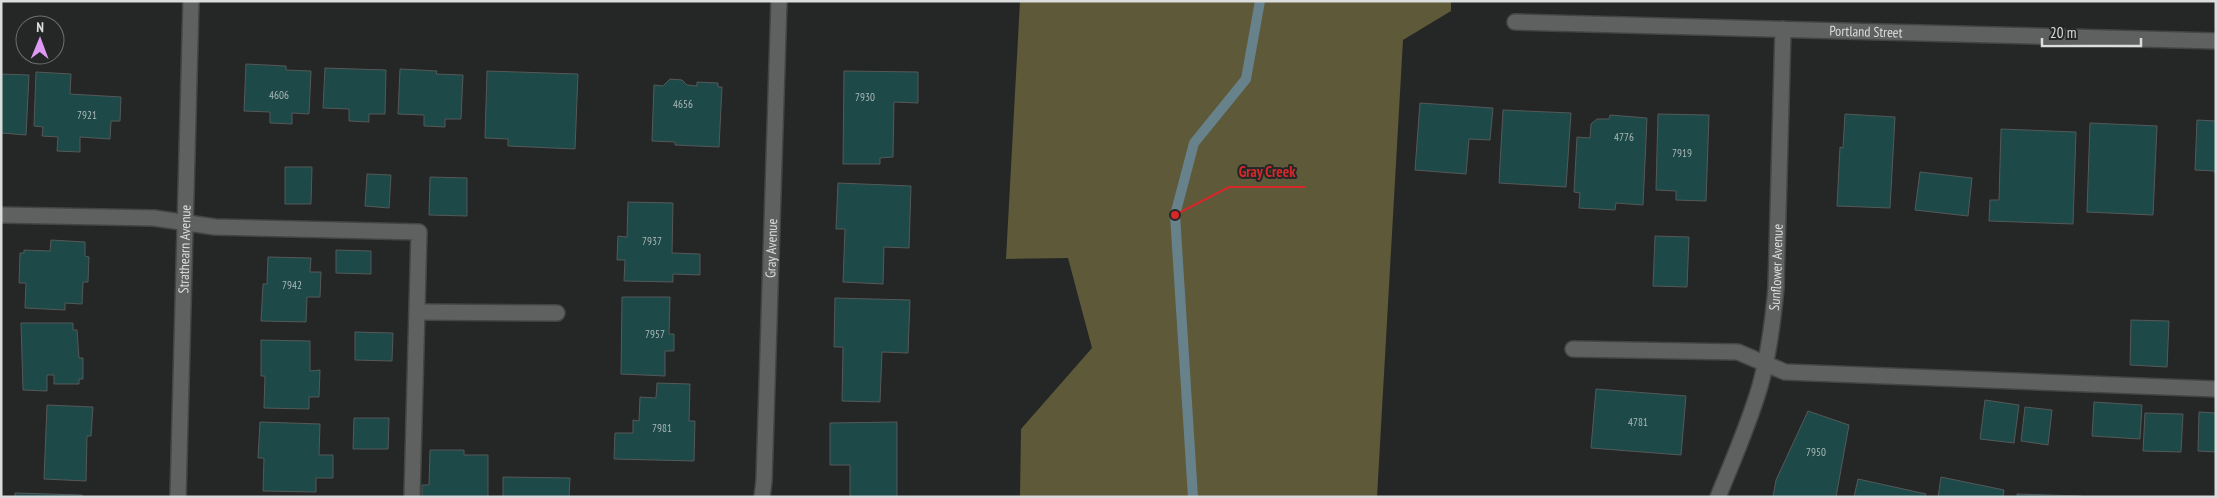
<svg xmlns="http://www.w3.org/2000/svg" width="2217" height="498" viewBox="0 0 2217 498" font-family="'PT Sans Narrow',sans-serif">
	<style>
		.forest { fill: #5d5939 }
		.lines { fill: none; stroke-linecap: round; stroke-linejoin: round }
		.stream { stroke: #68828c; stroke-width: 10 }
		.building { fill: #1d4a49; stroke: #555858 }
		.minor-casing { stroke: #434544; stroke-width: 18 }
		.minor { stroke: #5f6160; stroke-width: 15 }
		.labels { text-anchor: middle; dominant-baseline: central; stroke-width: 4; stroke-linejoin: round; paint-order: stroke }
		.number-label { font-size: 11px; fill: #acb8b7 }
		.street-label { font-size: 14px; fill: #dbdddc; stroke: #252726 }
		.leader { fill: none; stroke: #d62828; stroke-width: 2 }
		.callout-dot { fill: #d62828; stroke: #252726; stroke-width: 2 }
		.callout-label { font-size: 15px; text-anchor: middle; font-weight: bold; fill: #d62828; stroke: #252726; stroke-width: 4; stroke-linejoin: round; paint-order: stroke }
	</style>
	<rect width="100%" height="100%" fill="#252726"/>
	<path class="forest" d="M1020,1H1451V11L1403,40L1377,497H1020L1021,429L1092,348L1068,258L1006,259Z"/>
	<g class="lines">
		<path class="stream" d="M1193,497L1175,215L1194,143L1246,79L1260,1"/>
	</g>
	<g class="building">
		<path d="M246,64L286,66V70L311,71L309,114L292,113V124L270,123V112L244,111Z"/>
		<path d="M325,68L386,70L385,114H369V122L349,121V109L323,108Z"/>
		<path d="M400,69L437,71L436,74L463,75L461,119H445V127L424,126V115L398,114Z"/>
		<path d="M487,71L578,74L575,149L508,146V139L485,138Z"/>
		<path d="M844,71L918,72V103L894,102L893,157L880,158V164H843Z"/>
		<path d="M36,72L71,74L70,94L121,97L120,121H111L110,139L80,137V152L57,151L58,137L42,136L43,127L34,126Z"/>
		<path d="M1,74L29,75L26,135L1,133Z"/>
		<path d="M670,79L682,80L687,85L697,86V82L718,83V87H722L719,147L675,145V142L652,141L654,85L663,86Z"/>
		<path d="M1420,103L1493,108L1490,140L1469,139L1466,174L1415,170Z"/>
		<path d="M1503,110L1571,113L1566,187L1499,183Z"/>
		<path d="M1658,114L1709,115L1706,201L1676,200V191L1656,190Z"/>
		<path d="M1845,114L1895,117L1890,208L1837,206L1840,147L1843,148Z"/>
		<path d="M1610,115L1647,118L1643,205L1616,203L1615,210L1579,208L1580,193L1574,192L1577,137L1590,138L1591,124L1597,119H1609Z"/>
		<path d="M2197,120L2216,121V176L2214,171L2195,170Z"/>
		<path d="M2090,123L2157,126L2153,215L2087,212Z"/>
		<path d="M2001,129L2076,132L2073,224L1989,221L1990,200H1999Z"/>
		<path d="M285,167H312L311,204H285Z"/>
		<path d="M1920,172L1972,178L1968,216L1915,210Z"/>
		<path d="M367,174L391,175L389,208L365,206Z"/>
		<path d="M430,177L467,178V216L429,215Z"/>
		<path d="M838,183L911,186L909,248L884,247L883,284L843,282L845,229H836Z"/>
		<path d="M628,202L673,203L672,253L700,254V275L673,274V282L624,281L625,260H617L618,236L627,237Z"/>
		<path d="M1655,236L1689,237L1687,287L1653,286Z"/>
		<path d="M51,240L85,242V256L89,257L88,282H83L82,304L65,303V310L25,308L26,283H19L20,253H24V250L50,251Z"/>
		<path d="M336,250L371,251V274L336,273Z"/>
		<path d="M268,257L311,258L310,272H321L320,297H307L306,322L261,321L263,284H267Z"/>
		<path d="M622,297H670L669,334H674V351H665V376L621,374Z"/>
		<path d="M835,298L910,300L908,353L882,352L880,402L842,401L843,347H834Z"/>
		<path d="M2131,320L2169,321L2167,367L2130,365Z"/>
		<path d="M21,323H73V330H77L79,358H83V379H79V384H54V375H47V391L23,390Z"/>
		<path d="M355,332L393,333L392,361L355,360Z"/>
		<path d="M261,340L310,341V371L320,370L319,397H309V409L264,408L265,376H261Z"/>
		<path d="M657,383L690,384L689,421H695L694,461L614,459L615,433H633V420L639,421L640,397L656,398Z"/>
		<path d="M1596,389L1686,396L1681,455L1591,448Z"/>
		<path d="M1985,400L2019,405L2014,443L1980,439Z"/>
		<path d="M2094,402L2142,405L2140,439L2092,436Z"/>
		<path d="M47,405L93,407L91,436H87L86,481L44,479Z"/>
		<path d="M2025,407L2052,410L2048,445L2021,441Z"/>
		<path d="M1808,411L1849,425L1836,497H1773L1776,480Z"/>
		<path d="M2199,412L2216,413V452L2198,451Z"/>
		<path d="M2145,413L2183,414L2181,452L2143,451Z"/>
		<path d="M354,418H389L388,449H353Z"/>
		<path d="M260,422L320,424L319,455H333V478H316V492L263,491L264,458H258Z"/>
		<path d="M897,422V497H850V465H830V423Z"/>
		<path d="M430,450H464V455H488V497H422V485H429Z"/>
		<path d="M503,477L570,478L569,497H503Z"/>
		<path d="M1941,477L2004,490L2003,497H1938Z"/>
		<path d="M1858,479L1926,494L1925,497H1854Z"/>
		<path d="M15,493L82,495V497H15Z"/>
		<path d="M2017,494L2081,496V497H2017Z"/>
	</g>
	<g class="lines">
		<g class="minor-casing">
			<g id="minor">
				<path id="s1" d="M1515,22L2216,41"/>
				<path d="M1,215L154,218L215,227L419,232L412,497"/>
				<path d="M418,312L557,313"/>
				<path d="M1573,349L1738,352L1785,372L2216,389"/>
				<path id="s2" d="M178,497L191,1"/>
				<path id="s3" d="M762,497L764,481L779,1"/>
				<path id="s4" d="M1718,497C1733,460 1749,424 1760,386C1769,354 1773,321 1776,288L1783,29"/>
			</g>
		</g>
		<use href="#minor" class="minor"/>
	</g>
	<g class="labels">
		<g class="number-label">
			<text x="279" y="95">4606</text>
			<text x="865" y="97">7930</text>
			<text x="683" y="104">4656</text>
			<text x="87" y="115">7921</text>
			<text x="1624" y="137">4776</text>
			<text x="1682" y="153">7919</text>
			<text x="652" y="241">7937</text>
			<text x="292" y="285">7942</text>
			<text x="655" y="334">7957</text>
			<text x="1638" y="422">4781</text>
			<text x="662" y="428">7981</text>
			<text x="1816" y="452">7950</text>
		</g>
		<g class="street-label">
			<text stroke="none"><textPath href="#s1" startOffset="351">Portland Street</textPath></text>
			<text stroke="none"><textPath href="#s2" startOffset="248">Strathearn Avenue</textPath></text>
			<text stroke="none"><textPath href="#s3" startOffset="249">Gray Avenue</textPath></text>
			<text stroke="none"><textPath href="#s4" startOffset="239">Sunflower Avenue</textPath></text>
		</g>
	</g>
	<path class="leader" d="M1175 215L1229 187H1306"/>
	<circle class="callout-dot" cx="1175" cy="215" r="5"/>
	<g class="callout-label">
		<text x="1267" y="177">Gray Creek</text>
	</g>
	<rect width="2217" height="498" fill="none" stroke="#dbdddc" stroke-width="5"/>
	<g transform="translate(40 40) rotate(1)"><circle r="24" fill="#252726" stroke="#6e706f"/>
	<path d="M0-4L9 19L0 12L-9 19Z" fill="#dd99f3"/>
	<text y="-8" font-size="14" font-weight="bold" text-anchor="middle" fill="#dbdddc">N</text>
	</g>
	<path d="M2042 38v8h99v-8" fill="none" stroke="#dbdddc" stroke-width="2.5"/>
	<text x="2050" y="38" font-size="15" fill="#dbdddc" stroke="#252726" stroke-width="4" paint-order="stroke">20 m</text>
</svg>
